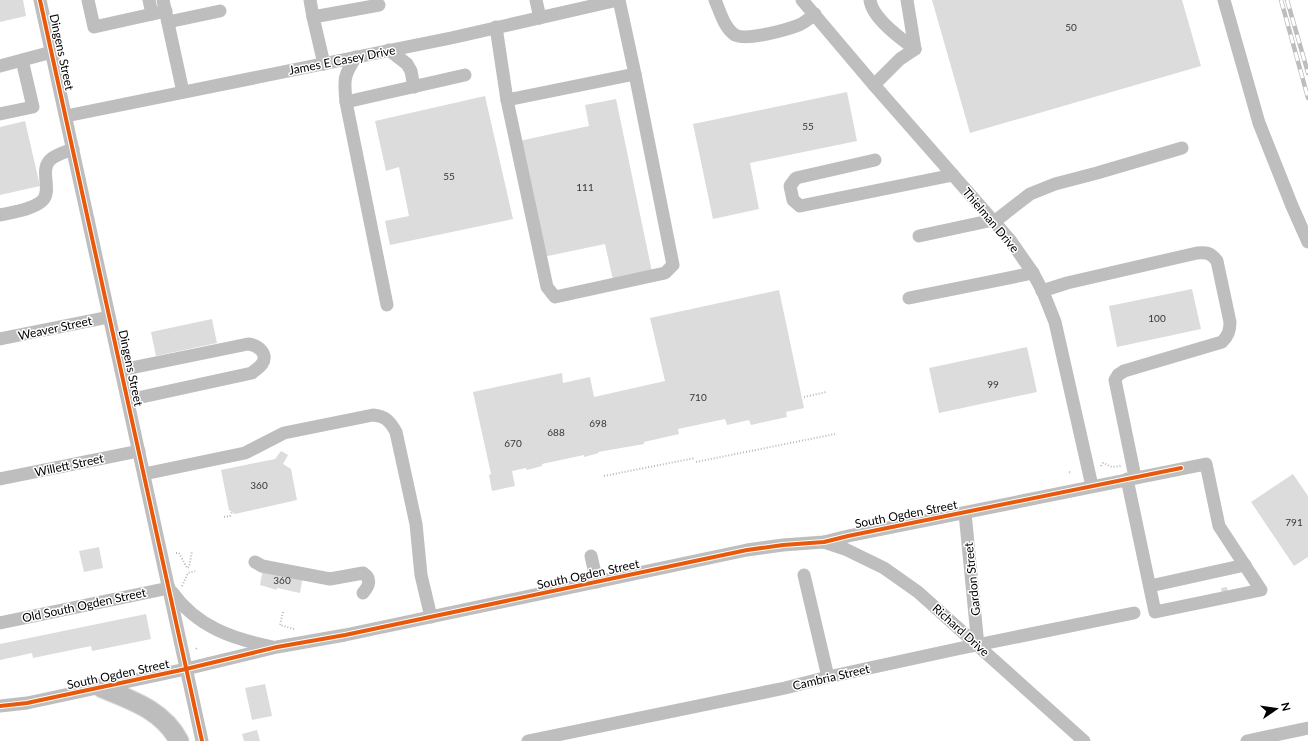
<svg xmlns="http://www.w3.org/2000/svg" width="1308" height="741" viewBox="0 0 1308 741" font-family="Lato,sans-serif">
	<style>
		.building { fill: #dcdcdc }
		.lines { fill: none; stroke-linecap: round; stroke-linejoin: round }
		.highway-casing { stroke: #dbdbdb; stroke-width: 21 }
		.path { stroke: #b8b8b8; stroke-width: 2; stroke-dasharray: 1 2; stroke-linecap: butt }
		.minor { stroke: #bebebe; stroke-width: 13 }
		.highway { stroke: #bdbdbd; stroke-width: 19 }
		.rail-casing { stroke: #bdbdbd; stroke-width: 4.5 }
		.rail { stroke: #fff; stroke-width: 3; stroke-dasharray: 9; stroke-linecap: butt }
		.cycleway-casing { stroke: #fff; stroke-width: 6 }
		.cycleway { stroke: #e8590c; stroke-width: 4 }
		.labels { text-anchor: middle; dominant-baseline: central; stroke-width: 3; stroke-linejoin: round; paint-order: stroke }
		.number-label { font-size: 10px; fill: #373737 }
		.street-label { font-size: 12px; fill: #000; stroke: #fff }
	</style>
	<rect width="100%" height="100%" fill="#fff"/>
	<g class="building">
		<path d="M0,0H23L26,16L0,22Z"/>
		<path d="M932,0H1182L1201,66L970,133Z"/>
		<path d="M847,92L857,141L750,163L759,209L713,219L693,124Z"/>
		<path d="M485,96L513,219L390,245L385,221L409,216L399,167L386,171L375,121Z"/>
		<path d="M616,99L652,272L613,280L605,244L543,257L519,141L589,126L585,105Z"/>
		<path d="M25,121L40,186L0,195V127Z"/>
		<path d="M1192,289L1201,329L1117,347L1109,306Z"/>
		<path d="M779,290L804,408L786,412L787,417L751,425L749,420L727,425L725,419L678,429L679,434L644,442V444L598,452L599,453L584,457V455L542,464V466L527,470L526,468L512,471L515,486L492,491L489,475L491,474L473,392L562,373L563,383L590,377L594,397L665,381L650,318Z"/>
		<path d="M212,319L217,343L156,356L151,332Z"/>
		<path d="M1027,347L1037,392L939,413L929,368Z"/>
		<path d="M281,451L288,455L283,464L291,469L297,500L235,514L229,510L221,470L275,459Z"/>
		<path d="M1293,474L1308,496V557L1294,566L1251,502Z"/>
		<path d="M99,547L103,568L84,572L79,551Z"/>
		<path d="M263,568L303,575L300,593L277,588V590L260,585Z"/>
		<path d="M1227,587L1228,594L1222,595L1221,588Z"/>
		<path d="M146,614L151,639L92,651L91,646L33,658L32,653L0,660V644Z"/>
		<path d="M265,684L272,716L252,720L245,688Z"/>
		<path d="M257,730L260,741H244L242,734Z"/>
	</g>
	<g class="lines">
		<g class="highway-casing">
			<path id="highway" d="M102,688C131,700 163,710 179,741"/>
		</g>
		<g class="path">
			<path d="M804,397L826,392"/>
			<path d="M696,462L835,434"/>
			<path d="M1101,466L1103,463L1112,467L1121,466"/>
			<path d="M1069,472L1072,473"/>
			<path d="M604,476L695,458"/>
			<path d="M224,517L230,516L232,512"/>
			<path d="M176,553H179L187,568L189,567L192,551"/>
			<path d="M182,586L188,573L195,571"/>
			<path d="M283,612L280,625L294,629"/>
			<path d="M196,649L197,648"/>
		</g>
		<g class="minor">
			<path d="M40,0L202,741"/>
			<path d="M88,0L94,27L166,11"/>
			<path d="M149,0L152,14"/>
			<path d="M163,0L183,92"/>
			<path d="M310,0L313,17"/>
			<path d="M536,0L540,18"/>
			<path d="M715,0C720,11 724,28 735,35C747,41 786,30 799,25C804,23 810,18 815,14"/>
			<path d="M802,0L874,85L1010,240L1033,273L1043,292L1055,322L1092,486"/>
			<path d="M870,0C872,18 901,39 915,49"/>
			<path d="M907,0L915,49"/>
			<path d="M1224,0L1259,123L1292,206L1308,242"/>
			<path d="M168,22L220,11"/>
			<path d="M496,27L507,100L635,74L619,0"/>
			<path d="M389,50L407,64L411,71L414,87"/>
			<path d="M324,64L313,17L379,5"/>
			<path d="M0,66L52,52"/>
			<path d="M874,85L900,59L915,49"/>
			<path d="M507,100L547,287L555,297L665,273L673,265L635,74"/>
			<path d="M346,102C344,80 343,76 356,57"/>
			<path d="M0,114L33,107L22,60"/>
			<path d="M66,116L451,38L618,0"/>
			<path d="M875,160L796,178L790,186L793,200L800,206L953,175"/>
			<path d="M0,215C13,212 31,210 42,201C53,191 39,171 50,160C56,154 65,152 73,149"/>
			<path d="M994,222L1030,194L1055,184L1097,173L1182,148"/>
			<path d="M919,236L993,220"/>
			<path d="M1042,291L1067,283L1197,253C1207,252 1211,253 1217,261L1230,322C1230,331 1228,336 1222,342L1124,371L1118,375L1115,380L1135,477"/>
			<path d="M909,298L1033,273"/>
			<path d="M387,305L346,102L465,75"/>
			<path d="M0,339L109,317"/>
			<path d="M121,370L248,344C258,345 269,354 262,364C259,368 255,370 252,373L128,400"/>
			<path d="M144,474L245,453L284,433L373,415C385,416 390,421 396,432L416,524L421,575L431,617"/>
			<path d="M0,479L139,451"/>
			<path d="M965,513L978,646"/>
			<path d="M824,542L845,549L884,568L918,592L1084,741"/>
			<path d="M591,556L597,582"/>
			<path d="M255,562L262,566L330,579L363,573C372,579 369,586 363,593"/>
			<path d="M804,575L828,677"/>
			<path d="M1150,586L1245,565"/>
			<path d="M172,592C197,627 233,639 273,647"/>
			<path d="M0,623L169,588"/>
			<path d="M0,706L27,703L186,669L277,647L345,635L747,550L783,545L824,542L848,536L1206,464L1219,526L1261,590L1155,612L1127,479"/>
			<path d="M528,741L785,688L828,677L957,649L1134,613"/>
			<path d="M1247,741L1308,728"/>
		</g>
		<use href="#highway" class="highway"/>
		<g class="rail-casing">
			<g id="rail">
				<path d="M1281,0L1308,98"/>
				<path d="M1287,0L1308,73"/>
			</g>
		</g>
		<use href="#rail" class="rail"/>
		<g class="cycleway-casing">
			<g id="cycleway">
				<path d="M40,0L202,741"/>
				<path d="M0,706L27,703L186,669L277,647L345,635L747,550L783,545L824,542L848,536L1181,468"/>
			</g>
		</g>
		<use href="#cycleway" class="cycleway"/>
	</g>
	<g class="labels">
		<g class="number-label">
			<text x="1071" y="27">50</text>
			<text x="808" y="126">55</text>
			<text x="449" y="176">55</text>
			<text x="585" y="187">111</text>
			<text x="1157" y="318">100</text>
			<text x="993" y="384">99</text>
			<text x="698" y="397">710</text>
			<text x="598" y="423">698</text>
			<text x="556" y="432">688</text>
			<text x="513" y="443">670</text>
			<text x="259" y="485">360</text>
			<text x="1294" y="522">791</text>
			<text x="282" y="580">360</text>
		</g>
		<g class="street-label">
			<text transform="translate(62 52) rotate(78)">Dingens Street</text>
			<text transform="translate(342 60) rotate(-11)">James E Casey Drive</text>
			<text transform="translate(991 220) rotate(50)">Thielman Drive</text>
			<text transform="translate(55 328) rotate(-12)">Weaver Street</text>
			<text transform="translate(131 368) rotate(78)">Dingens Street</text>
			<text transform="translate(69 465) rotate(-12)">Willett Street</text>
			<text transform="translate(906 514) rotate(-11)">South Ogden Street</text>
			<text transform="translate(588 574) rotate(-12)">South Ogden Street</text>
			<text transform="translate(972 579) rotate(-96)">Gardon Street</text>
			<text transform="translate(84 605) rotate(-12)">Old South Ogden Street</text>
			<text transform="translate(961 630) rotate(42)">Richard Drive</text>
			<text transform="translate(118 674) rotate(-12)">South Ogden Street</text>
			<text transform="translate(831 677) rotate(-13)">Cambria Street</text>
		</g>
	</g>
	<g transform="translate(1276 709) rotate(77)" stroke="#ffffff" stroke-width="3" paint-order="stroke">
	<path d="M0-3L7 15L0 10L-7 15Z" fill="#000000"/>
	<text y="-6" font-size="11" font-weight="bold" text-anchor="middle" fill="#000000">N</text>
	</g>
</svg>
